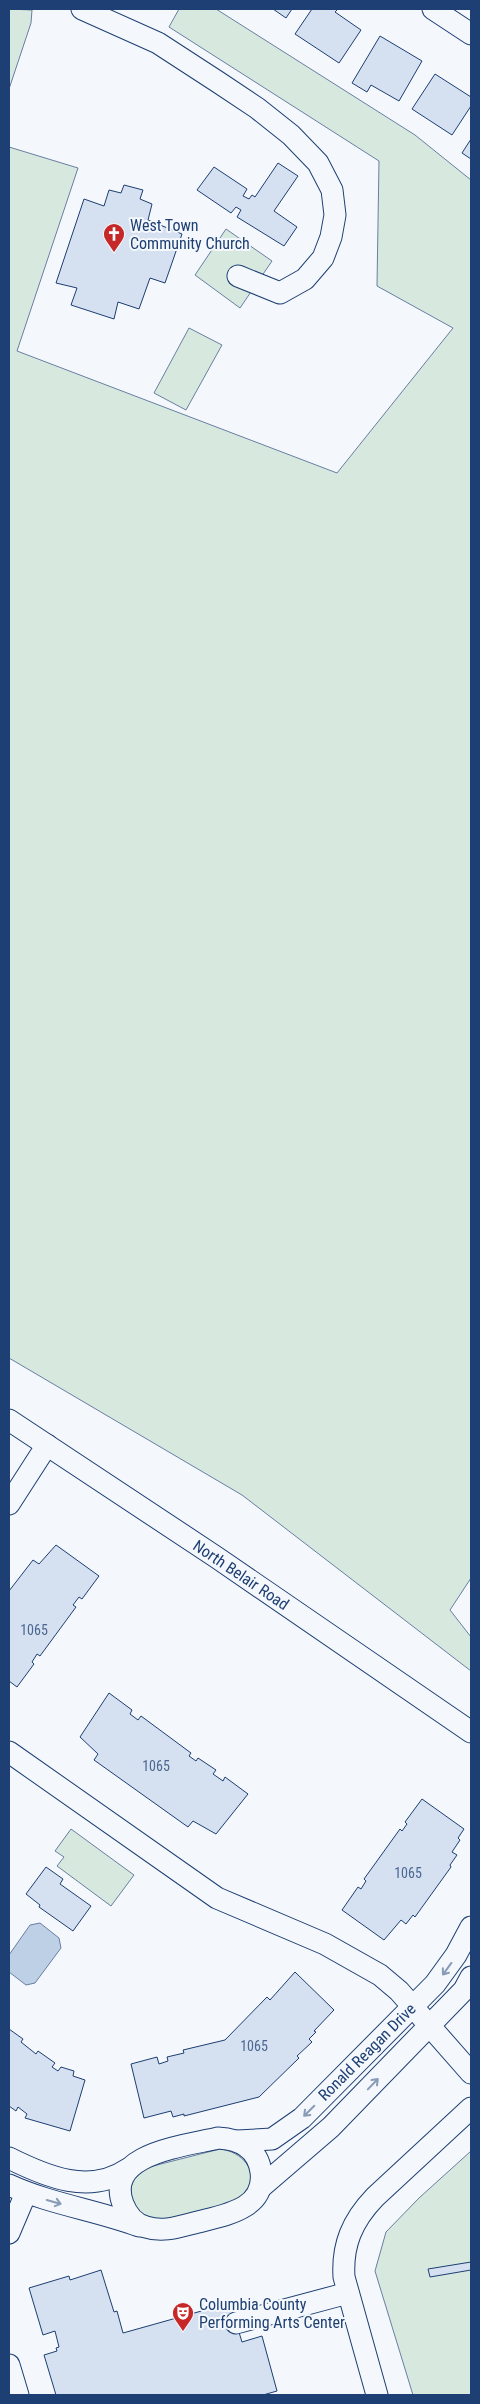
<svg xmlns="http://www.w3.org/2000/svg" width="480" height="2404" viewBox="0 0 480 2404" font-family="'Roboto Condensed',sans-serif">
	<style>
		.green { fill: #d7e8df; stroke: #687fa3 }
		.water { fill: #bed0e5; stroke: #687fa3 }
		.building { fill: #d5e0f0; stroke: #1d3f73 }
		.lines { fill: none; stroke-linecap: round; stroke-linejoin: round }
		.minor-casing { stroke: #1d3f73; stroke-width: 23 }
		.minor { stroke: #f4f7fb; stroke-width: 21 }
		.oneway { stroke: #889bb7 }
		.labels { text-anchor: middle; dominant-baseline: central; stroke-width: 4; stroke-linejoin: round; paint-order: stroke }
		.number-label { font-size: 14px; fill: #4b6792 }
		.poi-label { font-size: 16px; fill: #1d3f73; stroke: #f4f7fb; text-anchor: start }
		.street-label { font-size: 16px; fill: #1d3f73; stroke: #f4f7fb }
	</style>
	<rect width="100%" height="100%" fill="#f4f7fb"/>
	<g class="green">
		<path d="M9,9L32,10L31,23L9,89Z"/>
		<path d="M179,9H216L415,135L471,180V1578L450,1610L471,1637V1671L242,1495L9,1358V147L78,168L17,351L337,473L453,328L377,286L379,161L169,27Z"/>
		<path d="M226,229L272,261L240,308L195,275Z"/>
		<path d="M189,328L222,345L186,410L154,393Z"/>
		<path d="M71,1829L134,1875L111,1906L57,1866L64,1857L55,1851Z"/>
		<path d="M220,2149C241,2151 262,2172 246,2194C244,2196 242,2201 239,2202C232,2207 218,2208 209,2210C187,2216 136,2235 131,2197C129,2183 137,2173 149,2167Z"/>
		<path d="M471,2151V2395H413L375,2271L386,2232L419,2198Z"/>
	</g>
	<path class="water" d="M40,1923L59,1938L61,1948L35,1983L26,1985L9,1972V1955L30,1925Z"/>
	<g class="building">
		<path d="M273,9H292L286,18Z"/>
		<path d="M312,9H338L335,12L361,30L339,63L295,34Z"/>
		<path d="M380,36L422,61L399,101L371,85L367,92L352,83Z"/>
		<path d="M435,74L471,97V106L452,135L412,109Z"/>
		<path d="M471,139V159L462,153Z"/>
		<path d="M278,163L298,176L274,211L297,227L284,246L237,217L241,210L236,207L231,213L197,190L214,167L247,189L243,196L249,199L252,195L255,197Z"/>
		<path d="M124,185L143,190L140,199L152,204L148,220L182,234L165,283L150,278L139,309L118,302L114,319L71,305L77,288L56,283L84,199L104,206L109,190L121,193Z"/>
		<path d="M56,1545L99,1576L82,1599L79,1597L73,1605L76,1607L40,1656L37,1654L32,1662L34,1664L17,1687L9,1681V1591L33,1560L39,1564Z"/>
		<path d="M109,1693L132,1710L130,1714L138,1720L141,1716L191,1753L189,1756L196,1761L198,1758L216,1770L213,1774L223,1781L225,1777L248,1794L216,1834L193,1821L188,1827L94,1760L98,1754L80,1737Z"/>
		<path d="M422,1799L464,1829L458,1838L460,1840L452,1852L457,1855L450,1865L451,1867L415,1917L413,1915L406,1924L401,1920L384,1940L342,1910L358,1887L361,1889L366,1881L364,1879L400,1829L402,1831L407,1824L405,1822Z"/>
		<path d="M46,1867L63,1879L60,1884L91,1906L73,1931L39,1907L40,1905L26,1894Z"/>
		<path d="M295,1972L334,2010L314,2031L316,2032L309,2039L312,2042L297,2056L299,2058L259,2097L184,2116V2114L173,2117L171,2111L144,2118L131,2064L157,2057L159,2064L168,2061L167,2057L184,2053L183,2050L225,2040L267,1997L270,2000Z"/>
		<path d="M9,2029L23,2039L21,2042L36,2054L38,2051L55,2063L52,2067L58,2071L61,2067L74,2071L73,2076L85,2080L70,2131L25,2118L27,2114L18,2107L16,2111L9,2106Z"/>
		<path d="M471,2262V2270L430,2277L428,2269Z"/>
		<path d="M101,2270L114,2312L117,2311L123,2333L230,2303L242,2342L262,2336L277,2391L263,2395H56L44,2355L57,2351L56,2348L59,2347L55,2331L43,2335L29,2288L69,2276L70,2280Z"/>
	</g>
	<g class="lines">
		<g class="minor-casing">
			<g id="minor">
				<path d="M82,9L158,43L218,82L257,108L291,135L318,163L332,190L335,215L331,237L323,258L305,279L280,293L238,276"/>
				<path d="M433,9L471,34"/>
				<path d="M9,1420L216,1557L471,1732"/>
				<path d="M9,1504L47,1445"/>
				<path d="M9,1752L217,1898L325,1944L380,1975L399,1991L471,2073"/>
				<path d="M218,2138C240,2139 258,2149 261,2172C266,2209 225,2215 198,2222C181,2226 164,2233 146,2227C134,2224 127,2214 123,2204C104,2153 186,2146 218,2138Z"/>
				<path d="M238,2141L272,2139L302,2118L435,1984L456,1955L471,1927"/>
				<path d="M9,2158C47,2177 90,2195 128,2169"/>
				<path d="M9,2185C50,2204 96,2210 139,2226"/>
				<path d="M260,2188L331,2127L464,1990L471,1977"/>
				<path d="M9,2233L26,2193"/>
				<path d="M236,2323L348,2293"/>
				<path d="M9,2365L18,2395"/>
				<path d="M377,2395L344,2277C342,2245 352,2221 375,2197L471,2108"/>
			</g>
		</g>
		<use href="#minor" class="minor"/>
	</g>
	<defs><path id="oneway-shaft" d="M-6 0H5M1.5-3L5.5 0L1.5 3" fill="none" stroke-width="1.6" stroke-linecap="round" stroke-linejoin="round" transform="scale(1.25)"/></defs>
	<g class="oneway">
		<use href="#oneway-shaft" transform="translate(447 1969) rotate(126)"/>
		<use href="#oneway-shaft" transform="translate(373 2084) rotate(-46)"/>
		<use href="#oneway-shaft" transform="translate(309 2111) rotate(135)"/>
		<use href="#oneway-shaft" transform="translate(54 2202) rotate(16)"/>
	</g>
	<defs>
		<g id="church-pin" transform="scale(1.125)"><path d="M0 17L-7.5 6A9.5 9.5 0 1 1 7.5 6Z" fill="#c62828" stroke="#f4f7fb"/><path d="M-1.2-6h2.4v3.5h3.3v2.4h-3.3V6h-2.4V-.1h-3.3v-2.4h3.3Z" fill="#fff"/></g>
		<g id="theatre-pin" transform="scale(1.125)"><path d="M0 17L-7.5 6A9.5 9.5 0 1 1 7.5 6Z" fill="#c62828" stroke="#f4f7fb"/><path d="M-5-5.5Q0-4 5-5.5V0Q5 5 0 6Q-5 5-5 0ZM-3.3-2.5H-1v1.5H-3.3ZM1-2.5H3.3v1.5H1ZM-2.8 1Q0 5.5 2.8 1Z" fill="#fff"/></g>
	</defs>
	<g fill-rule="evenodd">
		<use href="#church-pin" x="114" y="234"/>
		<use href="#theatre-pin" x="183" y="2313"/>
	</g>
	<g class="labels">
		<g class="number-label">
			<text x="34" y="1630">1065</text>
			<text x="156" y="1766">1065</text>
			<text x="408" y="1873">1065</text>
			<text x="254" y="2046">1065</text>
		</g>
		<g class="poi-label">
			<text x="130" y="225">West Town<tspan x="130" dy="18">Community Church</tspan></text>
			<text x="199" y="2304">Columbia County<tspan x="199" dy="18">Performing Arts Center</tspan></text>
		</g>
		<g class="street-label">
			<text transform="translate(241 1575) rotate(34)">North Belair Road</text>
			<text transform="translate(367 2052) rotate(-45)">Ronald Reagan Drive</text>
		</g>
	</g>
	<rect width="480" height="2404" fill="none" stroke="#1d3f73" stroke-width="20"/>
</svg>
